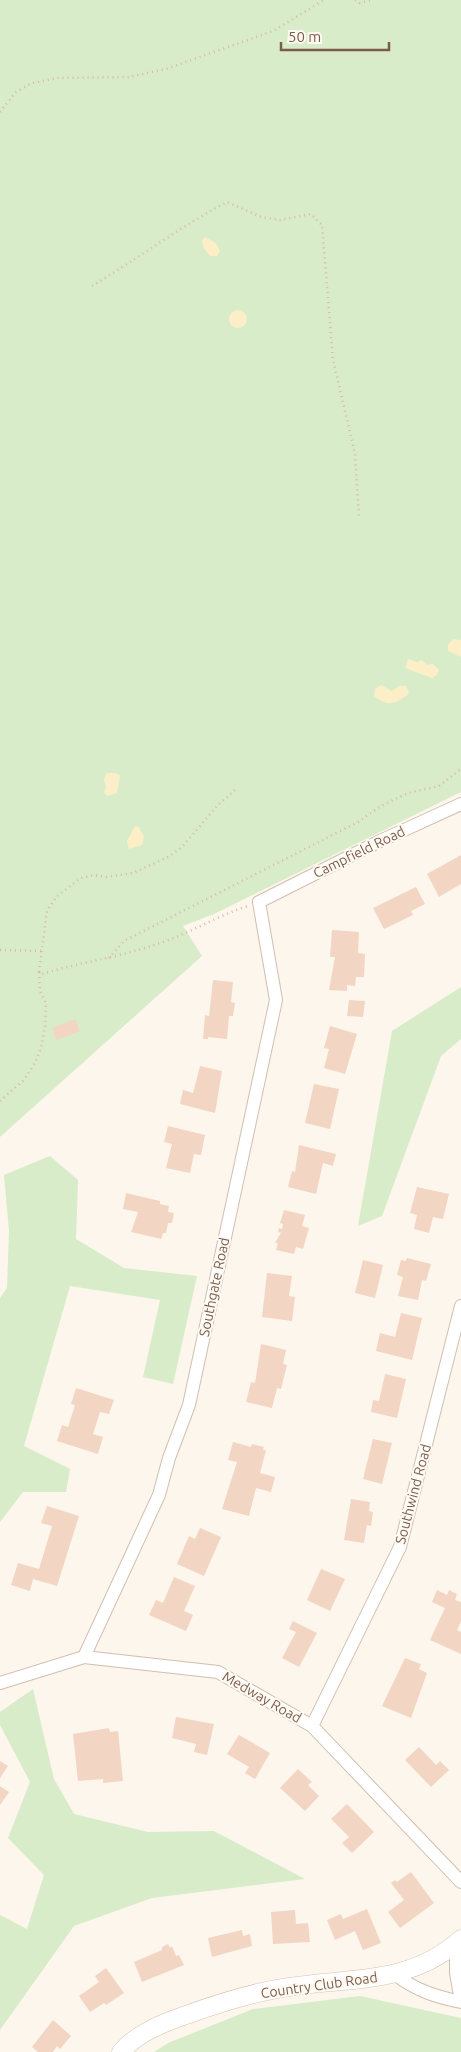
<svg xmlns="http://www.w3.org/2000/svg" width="461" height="2052" viewBox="0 0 461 2052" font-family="Ubuntu,sans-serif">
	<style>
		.green { fill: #d8ecc9 }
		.sand { fill: #fcefc7 }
		.building { fill: #f3d5c3 }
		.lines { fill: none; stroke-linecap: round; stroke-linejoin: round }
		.street-casing { stroke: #d1beb0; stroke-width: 14 }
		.secondary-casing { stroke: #d6c0b0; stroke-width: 19 }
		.path { stroke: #d9b8a5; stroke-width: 2.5; stroke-dasharray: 1 4; stroke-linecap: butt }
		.street { stroke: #fff; stroke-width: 12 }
		.secondary { stroke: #fff; stroke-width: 18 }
		.labels { text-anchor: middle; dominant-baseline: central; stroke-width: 4; stroke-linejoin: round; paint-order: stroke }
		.street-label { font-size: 14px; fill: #7a5c4d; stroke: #fffaf3 }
	</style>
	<rect width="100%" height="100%" fill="#fdf6ec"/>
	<g class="green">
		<path d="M0,0H461V792L214,914L183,926L202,956L0,1137Z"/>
		<path d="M461,987V1039L441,1056L382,1216L358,1226L392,1031Z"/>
		<path d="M50,1156L78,1180L76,1239L124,1268L197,1276L173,1384L143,1377L160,1300L70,1286L24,1446L70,1469L66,1492H23L0,1522V1298L7,1288L9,1231L4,1175Z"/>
		<path d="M33,1689L54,1779L74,1814L148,1832L214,1831L305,1879L152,1898L74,1926L0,2030V1915L27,1929L44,1875L8,1838L30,1782L0,1725V1712Z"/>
		<path d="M360,1996L461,2018V2052H154L168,2043L253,2009Z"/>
	</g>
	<g class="sand">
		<path d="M205,237L216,243L220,251L217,256H210L203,247L202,240Z"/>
		<circle cx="238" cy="319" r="9"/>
		<path d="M453,639L461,640V657L448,651V645Z"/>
		<path d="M408,659L417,662L422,660L427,665L433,664L439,670L437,675L432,678L405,668Z"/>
		<path d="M381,685L392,691L399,686H406L409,693C398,704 386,707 374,696L375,689Z"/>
		<path d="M106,773H115L120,775L117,793L107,796L104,793L106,786L104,780Z"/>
		<path d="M135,826L139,827L144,837L142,845L129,849L127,841Z"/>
	</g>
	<g class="building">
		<path d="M461,855V884L439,897L427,874Z"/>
		<path d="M416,887L425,904L411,911L413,915L384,929L373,908Z"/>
		<path d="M332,930L359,932L358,953L365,954L364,977H356L355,986L347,985V991L329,990L335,957H330Z"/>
		<path d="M213,980L233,982L231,1002L235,1003L233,1016H229L227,1039L208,1037V1039H203L205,1015L209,1016Z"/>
		<path d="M349,1000L365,1001L363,1017L347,1016Z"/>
		<path d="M75,1019L80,1031L57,1040L52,1028Z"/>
		<path d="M330,1026L357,1034L345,1074L324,1068L329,1049L324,1048Z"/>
		<path d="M200,1066L222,1071L215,1113L180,1104L183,1090L193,1093Z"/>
		<path d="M314,1084L339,1089L330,1129L305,1123Z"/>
		<path d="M168,1126L205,1135L201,1155L194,1154L190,1173L166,1168L172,1144L164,1142Z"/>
		<path d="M299,1145L336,1154L333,1166L323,1163L316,1194L288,1187L292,1171L295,1172Z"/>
		<path d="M417,1187L449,1194L443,1219L433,1217L429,1233L414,1229L417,1215L410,1213Z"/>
		<path d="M126,1193L160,1201V1204L169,1206L168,1212L174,1213L172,1223H168L166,1233H163L161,1239L131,1232L138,1212L123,1209Z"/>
		<path d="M284,1210L305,1215L302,1226L309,1228L303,1249L296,1247L294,1254L276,1250L278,1243H275L281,1233L278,1232L279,1228L282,1229L283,1224L280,1223Z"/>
		<path d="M407,1258L431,1264L426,1281L422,1280L418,1300L398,1296L403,1277L397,1275L401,1260L406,1261Z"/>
		<path d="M363,1260L383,1265L375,1298L355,1293Z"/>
		<path d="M267,1273L292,1276L289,1296L295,1297L292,1321L262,1317Z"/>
		<path d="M401,1313L422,1318L412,1360L376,1351L380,1333L395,1337Z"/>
		<path d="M261,1344L286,1350L283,1364L287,1365L281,1389L277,1388L272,1408L246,1402L251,1382L255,1383Z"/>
		<path d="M385,1374L406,1379L397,1418L371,1412L373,1400L379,1401Z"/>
		<path d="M76,1388L114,1400L109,1414L100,1412L93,1434L103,1437L98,1454L57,1441L62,1425L68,1427L75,1405L71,1404Z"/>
		<path d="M373,1439L392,1443L382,1484L363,1479Z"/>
		<path d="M233,1442L251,1447L252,1444L264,1447L263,1450H266L260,1473L275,1477L271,1492L256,1488L249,1516L222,1509L237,1462L228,1460Z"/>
		<path d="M351,1499L370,1502L369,1511L373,1512L371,1526L367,1525L364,1543L344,1540Z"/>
		<path d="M47,1506L79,1516L57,1586L33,1579L30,1591L11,1585L18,1563L39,1569L52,1526L41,1523Z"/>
		<path d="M200,1528L221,1537L204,1576L177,1564L189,1536L195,1539Z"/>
		<path d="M321,1569L345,1579L330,1611L307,1600Z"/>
		<path d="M174,1577L195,1586L184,1611L193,1615L186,1631L149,1615L156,1600L163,1603Z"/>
		<path d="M437,1590L447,1595L449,1590L457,1594L455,1600L461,1602V1621L457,1630L461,1632V1654L430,1640L445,1608L432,1602Z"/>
		<path d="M293,1621L317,1633L299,1667L282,1658L296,1632L289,1629Z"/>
		<path d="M405,1658L421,1664L419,1669L427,1673L411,1718L382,1706Z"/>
		<path d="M176,1717L214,1724L207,1755L194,1752L196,1744L172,1738Z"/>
		<path d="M109,1728L110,1732L118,1731L123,1781L103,1783V1779L78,1781L73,1734Z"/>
		<path d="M239,1735L270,1753L255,1779L245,1773L249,1767L227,1754Z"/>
		<path d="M419,1747L436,1765L440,1761L449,1770L431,1787L405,1760Z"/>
		<path d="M0,1761L8,1766L0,1778Z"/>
		<path d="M298,1769L312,1782L308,1785L319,1796L305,1811L280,1788Z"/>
		<path d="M0,1786L9,1792L0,1805Z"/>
		<path d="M347,1804L374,1832L352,1853L342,1843L349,1837L331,1819Z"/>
		<path d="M411,1872L434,1903L400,1928L388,1912L404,1900L391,1883L395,1880L397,1882Z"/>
		<path d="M367,1909L381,1943L363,1950L355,1931L335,1940L327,1920L341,1914L343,1919Z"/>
		<path d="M295,1910L296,1924L308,1923L310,1942L273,1944L271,1912Z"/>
		<path d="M242,1930L243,1936L250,1934L252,1946L212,1957L208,1938Z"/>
		<path d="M168,1944L170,1948L172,1946L176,1956L179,1955L184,1965L142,1982L134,1962L162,1950V1947Z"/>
		<path d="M106,1968L124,1993L106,2005L104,2003L90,2012L79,1996L99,1982L95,1976Z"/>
		<path d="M53,2020L71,2036L60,2049L57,2046L53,2052H38L32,2047Z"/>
	</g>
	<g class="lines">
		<g class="street-casing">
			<g id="street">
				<path d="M84,1657L159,1495L169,1458L189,1405L276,1000L259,902L380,841L461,804"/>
				<path d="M0,1683L84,1657L218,1672L312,1726L461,1882"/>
				<path d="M312,1726L400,1547L461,1306"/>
				<path d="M456,1943V1973L461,2001"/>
				<path d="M395,1974C414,1990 437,1997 461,2002"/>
			</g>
		</g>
		<g class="secondary-casing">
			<path id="secondary" d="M121,2052C137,2033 163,2023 186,2015C219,2003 253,1992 289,1987C352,1977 410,1985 461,1939"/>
		</g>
		<g class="path">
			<path d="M355,0L360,3L371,0"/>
			<path d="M0,112L16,92L32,83L58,78L129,77L166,69L273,31L324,0"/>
			<path d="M92,286C137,259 180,227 227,202L261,217L280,220L311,214L322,225L333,360L355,454L359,517"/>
			<path d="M0,950L42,951"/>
			<path d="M109,958L124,941L358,822L381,806L408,793L439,786L461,769"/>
			<path d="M39,972L47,911L57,896L81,878L94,875L106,877L133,873L170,856L183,846L217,806L235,790"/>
			<path d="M0,1101L24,1080L35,1063L41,1048L45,1028L46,1003L40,991L39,972L42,974C81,962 121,957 160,943C190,933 217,916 248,906"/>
		</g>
		<use href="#street" class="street"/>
		<use href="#secondary" class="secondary"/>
	</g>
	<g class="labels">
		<g class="street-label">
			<text transform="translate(359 852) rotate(-26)">Campfield Road</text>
			<text transform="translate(214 1287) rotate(-78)">Southgate Road</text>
			<text transform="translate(413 1494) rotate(-75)">Southwind Road</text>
			<text transform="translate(262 1697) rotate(30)">Medway Road</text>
			<text transform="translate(319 1985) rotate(-8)">Country Club Road</text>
		</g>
	</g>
	<path d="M281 42v8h108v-8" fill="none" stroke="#7a5c4d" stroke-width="2.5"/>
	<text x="288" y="42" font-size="15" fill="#7a5c4d" stroke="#fffaf3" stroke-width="4" paint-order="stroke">50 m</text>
</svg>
